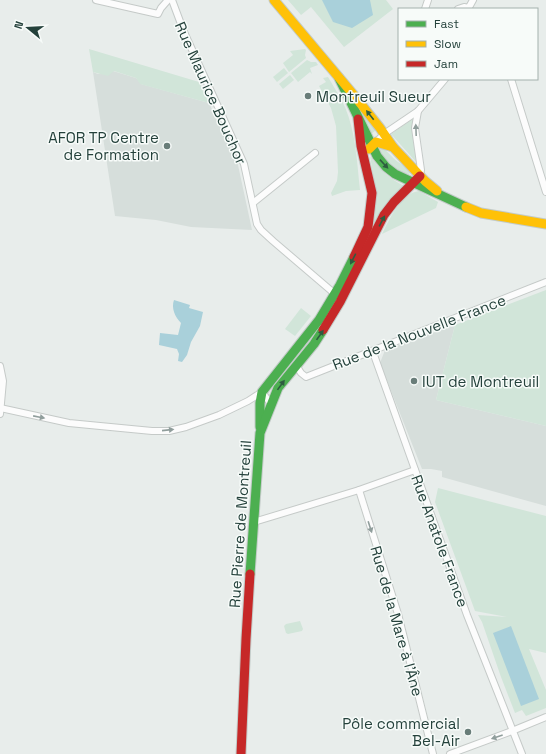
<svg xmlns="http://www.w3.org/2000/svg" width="546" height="754" viewBox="0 0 546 754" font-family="'Space Grotesk',sans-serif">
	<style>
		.built { fill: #d6dedb }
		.green { fill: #d1e5d9 }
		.water { fill: #a9d0da }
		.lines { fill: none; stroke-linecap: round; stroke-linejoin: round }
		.street-casing { stroke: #c5cac8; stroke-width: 8 }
		.fast-casing { stroke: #c3cbc8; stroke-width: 11 }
		.slow-casing { stroke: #c3cbc8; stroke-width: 11 }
		.jam-casing { stroke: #c3cbc8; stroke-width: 11 }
		.street { stroke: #fcfcfc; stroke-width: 6 }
		.fast { stroke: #4caf50; stroke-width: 9 }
		.slow { stroke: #ffc107; stroke-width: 9 }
		.jam { stroke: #c62828; stroke-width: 9 }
		.oneway { fill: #2e5c40 }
		.oneway2 { fill: #909e9c }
		.poi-dot { fill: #697d79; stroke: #f7fbf9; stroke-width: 1.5 }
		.labels { text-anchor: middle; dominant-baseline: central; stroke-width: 3; stroke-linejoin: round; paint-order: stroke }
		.street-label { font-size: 15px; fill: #24413b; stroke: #f7fbf9 }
		.poi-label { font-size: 15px; fill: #24413b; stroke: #f7fbf9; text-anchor: start }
	</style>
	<rect width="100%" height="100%" fill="#e8edeb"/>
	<g class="built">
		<path d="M113,71L136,78L141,84L209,103L238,165L252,230L191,227L156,220L115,216L93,72L98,74Z"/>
		<path d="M455,325L436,400L546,426V506L442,477V471L431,469H422L380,363L385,350Z"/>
	</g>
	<g class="green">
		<path d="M288,0H386L393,9L344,47L311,7L301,15Z"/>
		<path d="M89,49L199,82L209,103L140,84L136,78L114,71L108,76L93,72Z"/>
		<path d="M305,49L306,50L305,55L306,58L289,72L283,63L293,55L290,51Z"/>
		<path d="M307,60L311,62H316L318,65L310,68L312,74L310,72L298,82L291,73Z"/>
		<path d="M284,68L288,73L277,82L273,77Z"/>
		<path d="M290,75L294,80L283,89L279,84Z"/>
		<path d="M328,77C334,87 340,97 345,107C356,133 357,163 360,190L346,191L332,196L331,193L337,181L338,172L336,126L331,108L319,86L326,82L323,78Z"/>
		<path d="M353,99L376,130L370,135Z"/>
		<path d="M414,118L412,128L417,163L391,134Z"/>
		<path d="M381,147C388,151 392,158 398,162C404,166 406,167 411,172L409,174C392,170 386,163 377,148Z"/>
		<path d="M370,156C380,170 389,178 404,186L370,233C378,207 375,183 370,156Z"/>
		<path d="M419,191L438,202L436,208L382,234C389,220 401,193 419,191Z"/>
		<path d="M546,290V426L436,400L455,325Z"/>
		<path d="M301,308L311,316L295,336L285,329Z"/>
		<path d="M438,488L546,516V653L529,649L546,690V708L526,716L522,710L515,713L501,677L482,622L478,615L507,617L475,611L435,502Z"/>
		<path d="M300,621L303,629L302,631L288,634L286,633L284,626L286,624Z"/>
	</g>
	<g class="water">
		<path d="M322,0H370L373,15L352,28L333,22Z"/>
		<path d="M174,300L190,305L189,308L203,312L200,326L191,342L187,355L182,362L178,361L179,354L177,349L159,345L160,333L178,335L181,323C175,317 171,308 174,300Z"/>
		<path d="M511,626L539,699L521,706L493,633Z"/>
	</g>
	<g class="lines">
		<g class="street-casing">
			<g id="street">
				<path d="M96,0L158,14L161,8L168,0"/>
				<path d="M172,0L184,32L244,164L257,224L261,230L273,241L335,294"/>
				<path d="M425,9L428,0"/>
				<path d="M458,9L464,7L469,8"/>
				<path d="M468,9L473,0"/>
				<path d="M511,79L546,192"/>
				<path d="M418,111L415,128L421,170L420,176"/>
				<path d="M376,142L384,134L418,111L445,79"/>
				<path d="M253,203L315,153"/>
				<path d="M369,351L374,355L467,615L522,754"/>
				<path d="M296,365L301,373L306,377L546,282"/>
				<path d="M0,366L3,381L0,414"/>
				<path d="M0,408L69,423L152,431H169L186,427L219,415L248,401L262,392L271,404"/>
				<path d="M359,490L398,614L433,754"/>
				<path d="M254,522L359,490L415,470"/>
				<path d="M450,754L512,731L546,717"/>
			</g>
		</g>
		<g class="fast-casing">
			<g id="fast">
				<path d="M339,78L377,156L386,167L395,174L466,207"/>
				<path d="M260,427V403L262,392L319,320L340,285L354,257"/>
				<path d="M250,574L260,433L278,388L314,344L323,330"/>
			</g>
		</g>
		<g class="slow-casing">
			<g id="slow">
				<path d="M274,0L352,93L380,128L393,147L425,181L437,191"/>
				<path d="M369,149L376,142L393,147"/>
				<path d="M466,207L481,213L546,224"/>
			</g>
		</g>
		<g class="jam-casing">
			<g id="jam">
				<path d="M354,257L368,227L372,193L361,146L358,119"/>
				<path d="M323,330L340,302L384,215L394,202L420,176"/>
				<path d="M241,754L246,639L250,574"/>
			</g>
		</g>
		<use href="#street" class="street"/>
		<use href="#fast" class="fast"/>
		<use href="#slow" class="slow"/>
		<use href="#jam" class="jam"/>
	</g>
	<defs><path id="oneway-solid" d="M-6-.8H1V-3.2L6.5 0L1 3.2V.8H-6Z"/></defs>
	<g class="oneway">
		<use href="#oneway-solid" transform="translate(370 115) rotate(-128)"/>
		<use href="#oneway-solid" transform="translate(384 164) rotate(47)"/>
		<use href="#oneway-solid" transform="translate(382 221) rotate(-62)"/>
		<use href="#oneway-solid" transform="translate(353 259) rotate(117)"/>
		<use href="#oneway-solid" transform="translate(320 335) rotate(-55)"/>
		<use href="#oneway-solid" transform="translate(281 385) rotate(-54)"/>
	</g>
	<g class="oneway2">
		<use href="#oneway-solid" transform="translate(416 130) rotate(-92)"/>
		<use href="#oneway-solid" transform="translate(39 417) rotate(11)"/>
		<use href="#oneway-solid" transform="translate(168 430) rotate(-6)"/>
		<use href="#oneway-solid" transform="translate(370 527) rotate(72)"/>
		<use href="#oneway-solid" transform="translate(497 737) rotate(161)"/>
	</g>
	<g class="poi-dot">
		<circle cx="308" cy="96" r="4"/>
		<circle cx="167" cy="146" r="4"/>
		<circle cx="414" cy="381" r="4"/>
		<circle cx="468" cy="732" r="4"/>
	</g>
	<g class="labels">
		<g class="street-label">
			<text transform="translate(211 93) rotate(66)">Rue Maurice Bouchor</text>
			<text transform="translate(419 332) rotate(-21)">Rue de la Nouvelle France</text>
			<text transform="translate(240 524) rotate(-86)">Rue Pierre de Montreuil</text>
			<text transform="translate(440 541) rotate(70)">Rue Anatole France</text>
			<text transform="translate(397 621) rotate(74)">Rue de la Mare à l'Âne</text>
		</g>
		<g class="poi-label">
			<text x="316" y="96">Montreuil Sueur</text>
			<text x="159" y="137" text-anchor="end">AFOR TP Centre<tspan x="159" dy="17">de Formation</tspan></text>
			<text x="422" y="381">IUT de Montreuil</text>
			<text x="460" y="723" text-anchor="end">Pôle commercial<tspan x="460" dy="17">Bel-Air</tspan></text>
		</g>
	</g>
	<rect x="398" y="8" width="140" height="72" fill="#f7fbf9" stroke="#a3b1ad"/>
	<rect x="406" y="21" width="20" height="6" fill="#4caf50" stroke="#a3b1ad"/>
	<text x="434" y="28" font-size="12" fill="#24413b">Fast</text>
	<rect x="406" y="41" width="20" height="6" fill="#ffc107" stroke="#a3b1ad"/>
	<text x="434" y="48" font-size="12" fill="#24413b">Slow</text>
	<rect x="406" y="61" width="20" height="6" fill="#c62828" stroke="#a3b1ad"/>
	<text x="434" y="68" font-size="12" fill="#24413b">Jam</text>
	<g transform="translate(28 28) rotate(288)" stroke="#f7fbf9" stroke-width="3" paint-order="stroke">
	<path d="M0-3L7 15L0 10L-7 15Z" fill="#24413b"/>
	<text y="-6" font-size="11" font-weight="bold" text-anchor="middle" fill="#24413b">N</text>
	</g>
</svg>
